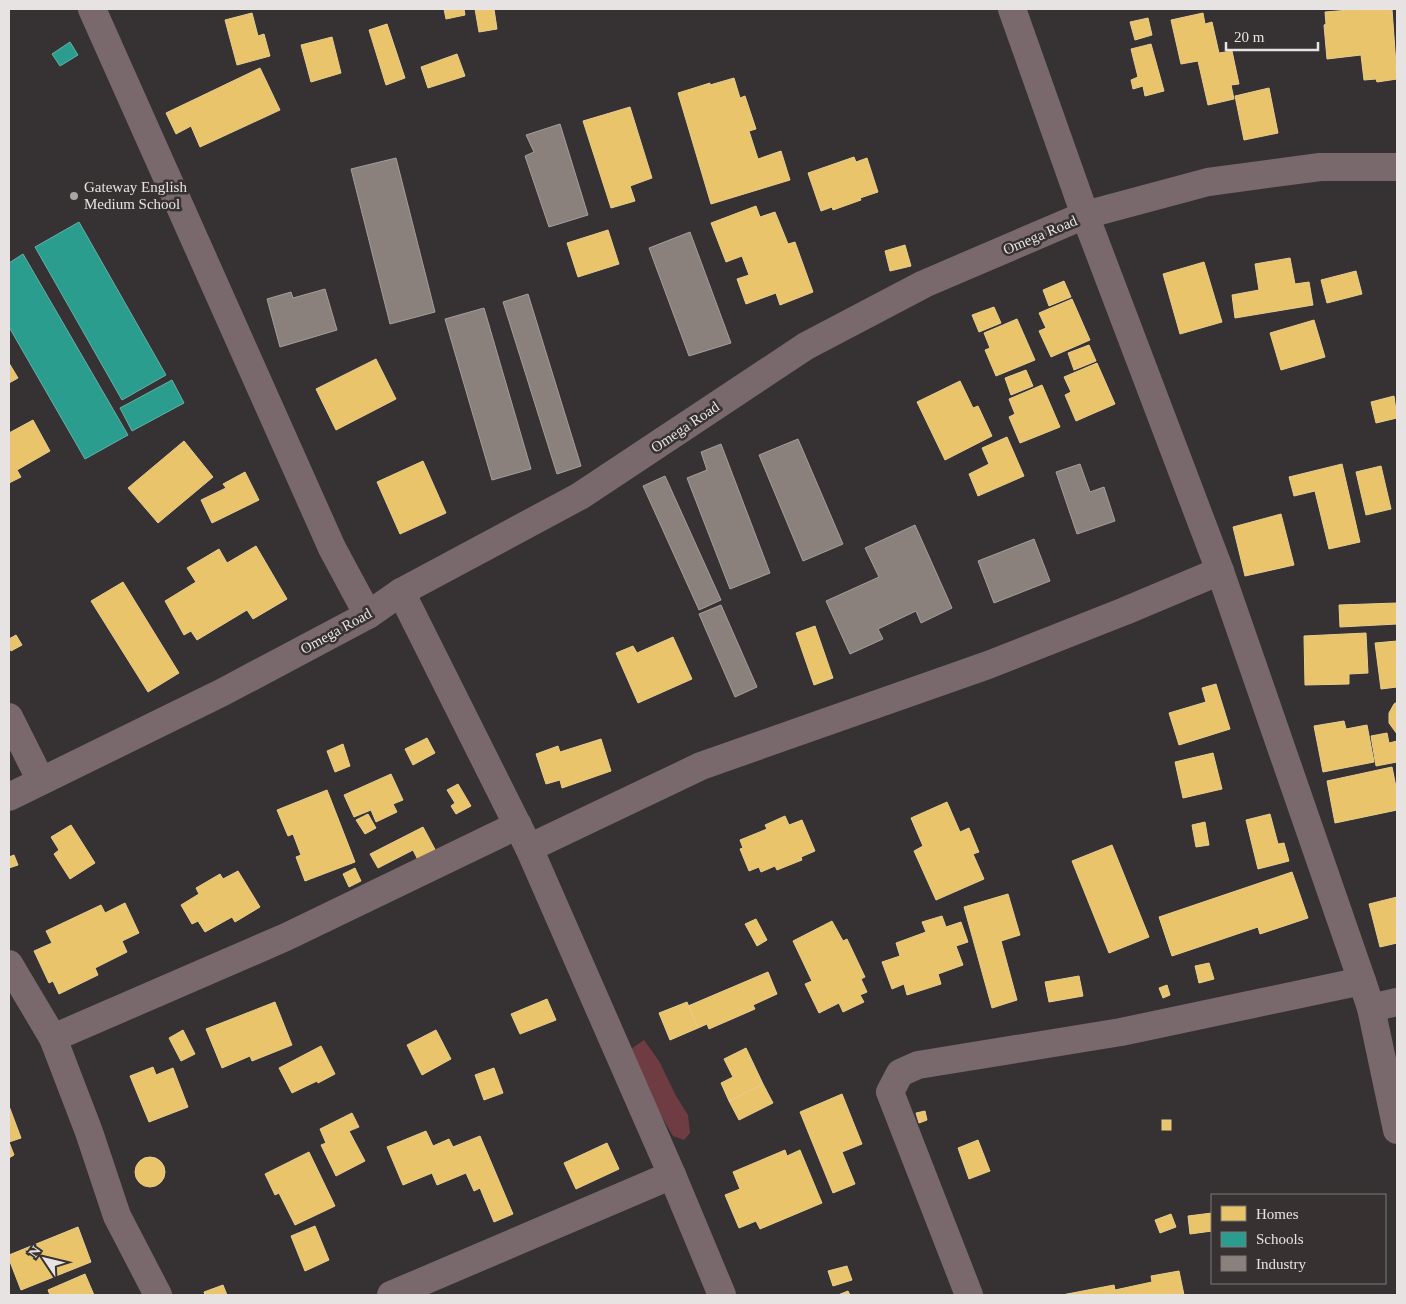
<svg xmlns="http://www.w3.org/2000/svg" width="1406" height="1304" viewBox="0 0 1406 1304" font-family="Georgia,serif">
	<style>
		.green { fill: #703c44 }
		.homes { fill: #e9c46a; stroke: #e8cd8e }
		.schools { fill: #2a9d8f; stroke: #63b2a8 }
		.industry { fill: #8a817c; stroke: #a69e9b }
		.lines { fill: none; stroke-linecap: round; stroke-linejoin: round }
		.minor { stroke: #79696c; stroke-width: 28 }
		.poi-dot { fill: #a9a5a5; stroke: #373132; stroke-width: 2 }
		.labels { text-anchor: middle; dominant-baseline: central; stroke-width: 5; stroke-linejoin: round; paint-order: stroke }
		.poi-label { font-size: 15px; fill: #e7e3e3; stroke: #373132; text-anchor: start }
		.street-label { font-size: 15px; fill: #e7e3e3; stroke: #373132 }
	</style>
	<rect width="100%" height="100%" fill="#363233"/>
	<path class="green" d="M644,1040L659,1061L676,1096L688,1115L690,1133L684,1140L673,1136L649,1095L631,1049Z"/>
	<g class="homes">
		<path d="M444,9H464L465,15L446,19Z"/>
		<path d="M475,9H494L497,29L479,32Z"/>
		<path d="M1362,9H1392L1397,79L1377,82L1376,79L1364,80L1361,55L1327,59L1324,25L1326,24L1325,12Z"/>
		<path d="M252,13L258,36L264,34L270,56L237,65L225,20Z"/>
		<path d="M1203,13L1205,24L1212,22L1219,53L1232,51L1239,84L1231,85L1234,99L1208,105L1198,61L1181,64L1171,20Z"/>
		<path d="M1148,18L1152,35L1135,40L1130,22Z"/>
		<path d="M387,24L405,78L386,85L369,30Z"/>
		<path d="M332,37L341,73L311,82L301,45Z"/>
		<path d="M1151,44L1164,91L1145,96L1143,86L1133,89L1131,80L1138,77L1131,49Z"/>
		<path d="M457,54L465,76L428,88L421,67Z"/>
		<path d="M260,68L280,110L200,147L191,126L176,134L166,113Z"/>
		<path d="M734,78L740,98L745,96L756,129L749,131L758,159L781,151L790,180L711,204L678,93L710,83V85Z"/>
		<path d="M1269,88L1278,133L1244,140L1235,96Z"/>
		<path d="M630,107L652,178L630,186L635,201L611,208L583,121Z"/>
		<path d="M854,157L856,162L867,158L878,192L860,198L861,200L833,210L832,207L821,211L808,173Z"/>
		<path d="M756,206L760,217L775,212L788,244L795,242L813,292L780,305L776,293L746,304L737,279L749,275L742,256L726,262L711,223Z"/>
		<path d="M608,230L619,264L578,277L567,243Z"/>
		<path d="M905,245L911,266L890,271L885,251Z"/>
		<path d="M1290,258L1295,284L1309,282L1313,305L1235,318L1232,295L1259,290L1255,264Z"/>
		<path d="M1204,262L1222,322L1180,334L1163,274Z"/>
		<path d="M1356,271L1362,294L1327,303L1321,280Z"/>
		<path d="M1064,281L1071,297L1049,306L1043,290Z"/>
		<path d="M1072,299L1090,340L1051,357L1039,331L1046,328L1039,313Z"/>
		<path d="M994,307L1001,323L979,332L972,315Z"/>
		<path d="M1017,319L1035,360L996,376L985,350L990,348L984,333Z"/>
		<path d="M1314,320L1325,357L1281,370L1270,333Z"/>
		<path d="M1089,345L1096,361L1074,370L1068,353Z"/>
		<path d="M376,359L396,399L336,430L316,389Z"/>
		<path d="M9,363L18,378L9,383Z"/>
		<path d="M1097,363L1115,404L1076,421L1065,395L1071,392L1064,377Z"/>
		<path d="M1026,370L1033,386L1011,395L1005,378Z"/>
		<path d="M960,381L973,408L978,406L992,436L945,460L917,402Z"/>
		<path d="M1042,385L1060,427L1020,443L1009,417L1015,414L1009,399Z"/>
		<path d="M1394,396L1397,418L1376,423L1371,402Z"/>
		<path d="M33,420L50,451L17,470L21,477L9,483V433Z"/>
		<path d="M1007,437L1024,476L978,496L969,474L989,464L982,448Z"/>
		<path d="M184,441L213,477L158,523L128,488Z"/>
		<path d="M423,461L446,513L400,534L377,482Z"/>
		<path d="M1342,464L1360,542L1329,549L1315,491L1294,496L1289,477Z"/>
		<path d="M1381,466L1391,509L1366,515L1356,472Z"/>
		<path d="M245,472L259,500L212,523L201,500L226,488L223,484Z"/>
		<path d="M1281,514L1294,565L1245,576L1233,527Z"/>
		<path d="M256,546L287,599L253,619L247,610L197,640L191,631L184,635L165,601L196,582L187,568L219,549L227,563Z"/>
		<path d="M123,582L179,673L148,692L91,601Z"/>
		<path d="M1397,603V624L1340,627L1339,605Z"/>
		<path d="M815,626L833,678L814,685L796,633Z"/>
		<path d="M1366,633L1368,673L1349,674V684L1305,685L1304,636Z"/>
		<path d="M16,635L22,645L11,651L9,647V639Z"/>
		<path d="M673,637L692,679L638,703L616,653L633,646L637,653Z"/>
		<path d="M1397,641V687L1381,689L1375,643Z"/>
		<path d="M1216,684L1230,729L1179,745L1169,713L1206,702L1202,688Z"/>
		<path d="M1397,702V734L1389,723V713L1394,704Z"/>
		<path d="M1344,721L1346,729L1367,725L1374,762L1323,772L1314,726Z"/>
		<path d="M1387,733L1389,743L1397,741V762L1376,766L1371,736Z"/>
		<path d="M427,738L435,753L413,765L405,749Z"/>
		<path d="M601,739L611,771L562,788L560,780L546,784L536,754L558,746L560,752Z"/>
		<path d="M343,744L350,766L335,772L327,751Z"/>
		<path d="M1213,753L1222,789L1183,798L1175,762Z"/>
		<path d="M1392,767L1397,792V810L1335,823L1327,781Z"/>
		<path d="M391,774L403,800L393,804L397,812L376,822L371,810L354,817L344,795Z"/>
		<path d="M458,784L471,806L456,814L451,806L455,803L447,790Z"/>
		<path d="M327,790L355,862L305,881L296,857L301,855L293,834L288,836L277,810Z"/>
		<path d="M947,802L960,832L969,828L979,852L973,854L984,879L936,900L914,851L923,846L911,818Z"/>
		<path d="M368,814L376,828L365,834L356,820Z"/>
		<path d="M1270,814L1278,844L1284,843L1289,861L1258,869L1246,820Z"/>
		<path d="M785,816L789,825L802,820L815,851L801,857L802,860L777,870L775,866L761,872L759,867L749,871L740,849L743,848L740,840L767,829L765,825Z"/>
		<path d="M1205,822L1209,845L1196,847L1192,825Z"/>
		<path d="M71,825L95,863L70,879L54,854L59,850L51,837Z"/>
		<path d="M423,827L438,855L420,864L413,850L378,868L370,854Z"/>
		<path d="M1112,845L1149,937L1109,953L1072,861Z"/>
		<path d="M14,855L18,865L9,868V857Z"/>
		<path d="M355,868L361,881L349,887L343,874Z"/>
		<path d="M238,871L260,907L235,922L232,917L205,932L198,921L192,924L181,905L199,894L196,888L220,874L223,879Z"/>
		<path d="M1292,872L1308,918L1260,934L1258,927L1172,956L1159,917Z"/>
		<path d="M1008,894L1020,935L1001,941L1017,1000L992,1008L964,907Z"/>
		<path d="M1397,897V943L1380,947L1369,904Z"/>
		<path d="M125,903L139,933L122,941L127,952L95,968L98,975L59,994L53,981L49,983L34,951L52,943L46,931L101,905L105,913Z"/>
		<path d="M942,916L946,927L961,922L968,942L956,946L963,965L938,974L941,984L907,995L904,984L892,989L882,962L900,956L896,943L926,932L922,922Z"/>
		<path d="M756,919L767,940L757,946L745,924Z"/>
		<path d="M832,921L843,941L847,939L865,977L861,979L867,992L860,995L864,1002L843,1012L839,1003L819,1013L805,984L812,981L793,941Z"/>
		<path d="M1209,963L1214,979L1199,983L1195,966Z"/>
		<path d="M768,972L777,994L753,1005L755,1009L709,1029L707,1024L698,1028L688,1006Z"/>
		<path d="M1079,976L1083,996L1049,1002L1045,982Z"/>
		<path d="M1167,985L1170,995L1163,998L1159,988Z"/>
		<path d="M547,999L556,1020L520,1034L511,1014Z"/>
		<path d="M275,1002L292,1045L252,1061L250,1056L222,1068L206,1029Z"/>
		<path d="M687,1002L698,1028L670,1040L659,1013Z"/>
		<path d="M183,1030L195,1054L181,1061L169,1038Z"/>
		<path d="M436,1030L451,1059L422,1075L407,1045Z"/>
		<path d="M321,1046L335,1074L318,1083L317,1081L292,1093L279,1068Z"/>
		<path d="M746,1048L763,1084L729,1101L721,1083L733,1077L724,1059Z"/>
		<path d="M153,1067L156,1075L173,1068L188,1107L149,1122L130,1076Z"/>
		<path d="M494,1068L503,1093L484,1100L475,1075Z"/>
		<path d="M763,1084L773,1103L739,1120L729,1101Z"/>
		<path d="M842,1094L862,1144L842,1152L855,1184L833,1193L800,1112Z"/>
		<path d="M9,1106L21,1138L9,1142L14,1155L9,1158Z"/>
		<path d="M925,1111L927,1120L919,1123L916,1113Z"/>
		<path d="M352,1113L359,1127L349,1131L365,1161L336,1176L321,1145L326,1143L320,1129Z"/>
		<rect x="1162" y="1120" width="9" height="10"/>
		<path d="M426,1131L433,1146L449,1139L453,1147L480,1136L513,1214L494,1222L480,1188L474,1191L466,1173L437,1185L432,1173L403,1185L387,1147Z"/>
		<path d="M978,1140L990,1171L969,1179L958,1148Z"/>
		<path d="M607,1143L619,1169L576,1189L564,1163Z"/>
		<path d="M785,1150L787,1156L800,1150L822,1203L760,1229L756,1221L739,1228L725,1195L740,1189L733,1172Z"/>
		<path d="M309,1152L335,1206L295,1225L279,1193L275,1195L265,1174Z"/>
		<circle cx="150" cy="1172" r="15"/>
		<path d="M1212,1213V1231L1190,1234L1188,1216Z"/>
		<path d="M1171,1214L1176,1227L1160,1233L1155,1220Z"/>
		<path d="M315,1226L329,1260L305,1271L291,1236Z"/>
		<path d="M78,1227L91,1262L21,1290L9,1259V1255Z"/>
		<path d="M847,1266L852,1280L833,1286L828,1271Z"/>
		<path d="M1179,1271L1184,1295H1062L1114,1285L1115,1290L1152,1282L1151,1276Z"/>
		<path d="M85,1274L94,1295H50L48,1290Z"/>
		<path d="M223,1285L227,1295H205L204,1292Z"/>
		<path d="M848,1291L850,1295H838Z"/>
	</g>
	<g class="schools">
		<path d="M70,42L78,55L60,66L52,54Z"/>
		<path d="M79,222L166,375L122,400L35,247Z"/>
		<path d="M23,254L128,435L85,459L9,327V263Z"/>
		<path d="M172,380L184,403L132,431L120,408Z"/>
	</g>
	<g class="industry">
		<path d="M560,124L588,215L549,227L525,156L534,152L526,135Z"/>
		<path d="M396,158L435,312L390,324L351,169Z"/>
		<path d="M690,232L731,343L689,356L649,248Z"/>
		<path d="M325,289L337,330L280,347L267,299L291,292L293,298Z"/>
		<path d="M528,294L581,466L557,474L503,302Z"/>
		<path d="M484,308L531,469L492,480L445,319Z"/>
		<path d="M798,439L843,544L803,561L759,455Z"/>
		<path d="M721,444L770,573L730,589L687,478L707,470L701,452Z"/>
		<path d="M1080,464L1090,492L1104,487L1115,521L1077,534L1056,472Z"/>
		<path d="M665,476L721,600L699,610L643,486Z"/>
		<path d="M915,525L952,608L921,623L916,611L878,629L883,639L850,654L826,601L879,577L865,548Z"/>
		<path d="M1034,539L1050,581L994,603L978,561Z"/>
		<path d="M721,605L757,687L735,697L699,614Z"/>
	</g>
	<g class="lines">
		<g class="minor">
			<path d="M92,9L332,548L368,615"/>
			<path d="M1012,9L1085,215L1220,571L1362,981L1371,1008L1397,1130"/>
			<path d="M401,592L529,848L672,1175L722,1295"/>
			<path d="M9,717L41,781"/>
			<path d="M9,797L223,692L368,615L401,592L580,496L806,346L924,284L1085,215L1208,182L1320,167H1397"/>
			<path d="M529,848L701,766L988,665L1125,611L1220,571"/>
			<path d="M9,964L53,1038"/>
			<path d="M1371,1008L1397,1002"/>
			<path d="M158,1295L117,1216L89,1132L53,1038L286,937L518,825"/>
			<path d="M391,1295L672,1175"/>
			<path d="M969,1295L890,1092L900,1073L918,1065L1121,1032L1362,981"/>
		</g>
	</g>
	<circle class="poi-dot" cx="74" cy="196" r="5"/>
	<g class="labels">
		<g class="poi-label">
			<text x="84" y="187">Gateway English<tspan x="84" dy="17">Medium School</tspan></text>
		</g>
		<g class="street-label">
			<text transform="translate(1040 235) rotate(-23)">Omega Road</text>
			<text transform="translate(685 427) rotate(-34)">Omega Road</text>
			<text transform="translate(336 631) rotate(-29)">Omega Road</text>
		</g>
	</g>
	<rect width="1406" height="1304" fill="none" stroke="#e7e3e3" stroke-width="20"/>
	<rect x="1211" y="1194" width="175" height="90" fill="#373132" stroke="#7d7879"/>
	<rect x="1221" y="1206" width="25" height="15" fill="#e9c46a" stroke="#7d7879"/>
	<text x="1256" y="1219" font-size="15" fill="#e7e3e3">Homes</text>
	<rect x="1221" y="1232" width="25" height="15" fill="#2a9d8f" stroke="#7d7879"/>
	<text x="1256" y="1244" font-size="15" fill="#e7e3e3">Schools</text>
	<rect x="1221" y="1256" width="25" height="15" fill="#8a817c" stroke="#7d7879"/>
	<text x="1256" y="1269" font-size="15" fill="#e7e3e3">Industry</text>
	<g transform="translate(45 1259) rotate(305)" stroke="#373132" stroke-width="4" paint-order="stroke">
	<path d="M0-4L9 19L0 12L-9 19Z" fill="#e7e3e3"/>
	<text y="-8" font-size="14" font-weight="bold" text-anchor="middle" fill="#e7e3e3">N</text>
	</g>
	<path d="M1226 42v8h92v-8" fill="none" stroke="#e7e3e3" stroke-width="2.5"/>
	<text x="1234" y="42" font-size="15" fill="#e7e3e3" stroke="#373132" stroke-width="4" paint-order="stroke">20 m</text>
</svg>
